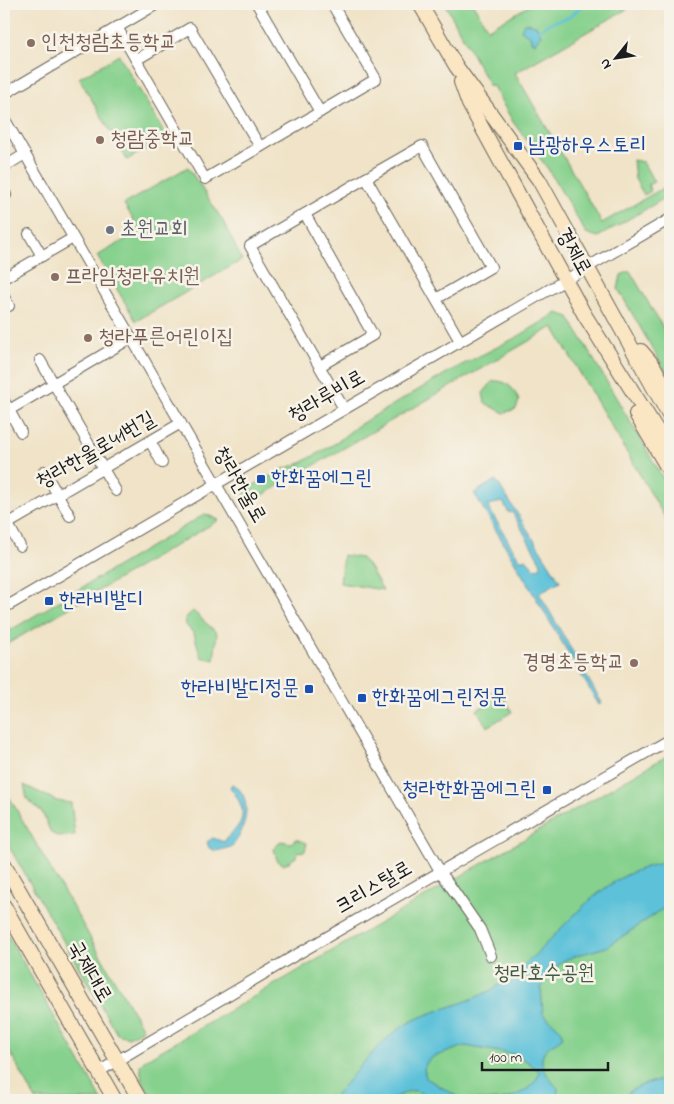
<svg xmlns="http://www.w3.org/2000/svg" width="674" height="1104" viewBox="0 0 674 1104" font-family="'Indie Flower','Poor Story',sans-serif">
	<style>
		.green { fill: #87d18e; stroke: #527655 }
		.water { fill: #5cc1d9; stroke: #3c6e7a; fill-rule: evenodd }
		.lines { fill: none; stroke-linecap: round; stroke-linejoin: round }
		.stream { stroke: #5cc1d9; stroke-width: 2.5 }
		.street-casing { stroke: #666258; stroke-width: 12 }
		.secondary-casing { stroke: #666258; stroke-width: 16 }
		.street { stroke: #fff; stroke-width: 10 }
		.secondary { stroke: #fbe6c4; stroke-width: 14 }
		.education-dot { fill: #8d6e63; stroke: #f7f3e8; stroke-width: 2 }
		.transit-dot { fill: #1a4fb4; stroke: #f7f3e8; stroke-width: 2 }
		.worship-dot { fill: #6b7280; stroke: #f7f3e8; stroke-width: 2 }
		.labels { text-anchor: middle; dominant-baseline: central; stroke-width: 5; stroke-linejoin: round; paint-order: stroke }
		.education-label { font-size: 21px; fill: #785e54; stroke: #f7f3e8; text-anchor: start }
		.transit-label { font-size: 21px; fill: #164399; stroke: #f7f3e8; text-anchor: start }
		.worship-label { font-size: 21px; fill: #5b616d; stroke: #f7f3e8; text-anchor: start }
		.street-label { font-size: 21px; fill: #1c1c1c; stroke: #f7f3e8 }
		.park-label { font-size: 21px; fill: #415b44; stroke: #f7f3e8 }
	</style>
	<rect width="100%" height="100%" fill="#f7f3e8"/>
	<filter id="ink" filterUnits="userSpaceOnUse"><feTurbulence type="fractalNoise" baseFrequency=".02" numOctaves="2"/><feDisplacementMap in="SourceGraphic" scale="10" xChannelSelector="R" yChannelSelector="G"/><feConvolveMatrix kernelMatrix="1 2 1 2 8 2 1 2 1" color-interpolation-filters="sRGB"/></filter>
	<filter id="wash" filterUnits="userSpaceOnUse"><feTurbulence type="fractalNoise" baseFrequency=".0096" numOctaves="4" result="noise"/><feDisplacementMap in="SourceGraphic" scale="20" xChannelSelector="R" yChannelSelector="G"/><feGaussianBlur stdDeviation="1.12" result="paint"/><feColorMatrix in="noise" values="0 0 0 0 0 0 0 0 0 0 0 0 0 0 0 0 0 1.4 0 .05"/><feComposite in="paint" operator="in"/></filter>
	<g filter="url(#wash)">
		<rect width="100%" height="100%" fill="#f0e3c7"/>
		<g class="green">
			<path d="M445,4H473L488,29L532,4H636L515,73L602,223L670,184V195L598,237L586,233L548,169L513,122L493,86L490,87Z"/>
			<path d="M119,55L167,137L127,160L79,78Z"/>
			<path d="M633,160L643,162L654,182L648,185L651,191L644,195L635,179Z"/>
			<path d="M188,167L223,221L242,260L136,321L97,256L140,231L124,204Z"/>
			<path d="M630,271L670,340V379L618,289L621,275Z"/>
			<path d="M557,313L569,317L670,490V526L553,327L244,506L242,503L247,489L281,470L301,463L336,443L357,426L452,370L517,337Z"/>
			<path d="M493,381C507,380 514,388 519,401L516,409L504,413L485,403L483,393Z"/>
			<path d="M205,514L219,520L4,646V634Z"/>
			<path d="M343,555L361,558L370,568L383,590L340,583Z"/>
			<path d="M193,611L217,633L214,660L201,657L194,634L186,625L185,618Z"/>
			<path d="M500,691L512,712L487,727L477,710L487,704L481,693Z"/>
			<path d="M670,754V1100H154L142,1080L140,1065L145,1060Z"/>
			<path d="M24,785L57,801L71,803L75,835L59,837L51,833L42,812L27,799Z"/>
			<path d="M4,788L143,1029L129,1037L117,1034L4,838Z"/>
			<path d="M296,839L307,843L305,851L297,852L296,857L284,865L277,860L274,849L281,841L291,843Z"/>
			<path d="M4,929L102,1100H36L4,1041Z"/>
		</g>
		<g class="water">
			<path d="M524,23L536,25L541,35L535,43L531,42V37L521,30Z"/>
			<path d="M496,480L560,581L539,593L602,703L599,705L474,493ZM503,502L509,513L512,512L541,563L540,568L535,569L526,559H519L487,505Z"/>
			<path d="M232,784C255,795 246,833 231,847L216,851L209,848L207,842L213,838L224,842C227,837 231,834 235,830C249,814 240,801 230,787Z"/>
			<path d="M670,862V904L607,947L578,955L563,961L552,971L541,988L543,1014L560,1029L563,1037C558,1042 547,1046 544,1052C537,1065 550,1080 558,1088L557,1100H503C519,1094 533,1090 540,1072L528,1062L517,1055L465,1046L433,1057L427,1062L424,1069L426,1078L463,1100H431C410,1082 408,1095 388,1100C374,1104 347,1100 332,1100C353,1075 382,1036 412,1021C441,1007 473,1003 499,985C559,944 592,871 670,862Z"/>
			<path d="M670,1078V1100H620C632,1086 653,1081 670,1078Z"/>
		</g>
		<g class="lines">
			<path class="stream" d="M539,30L550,23L569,17L585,4"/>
		</g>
	</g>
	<g filter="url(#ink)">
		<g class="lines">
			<g class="street-casing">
				<g id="street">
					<path d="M117,27L205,179L320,112L257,4"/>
					<path d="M136,60L190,28L260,147"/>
					<path d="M4,94L157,4"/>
					<path d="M320,112L376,79L332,4"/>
					<path d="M4,118L440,871L480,929L491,956"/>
					<path d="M4,167L25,154"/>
					<path d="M366,178L422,146L491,267L436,299"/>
					<path d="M4,191L6,195"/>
					<path d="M305,214L373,335L320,366"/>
					<path d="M29,234L42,256"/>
					<path d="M4,278L73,238"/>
					<path d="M4,297L9,306"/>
					<path d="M40,360L116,491"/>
					<path d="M4,401L21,432"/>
					<path d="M344,409L250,246L366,178L460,341"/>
					<path d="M4,413L131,338"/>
					<path d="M150,441L162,463"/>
					<path d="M44,471L70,516"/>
					<path d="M4,517L20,546"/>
					<path d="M4,526L181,423"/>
					<path d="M4,608L670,219"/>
					<path d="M98,1072L289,959L670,739"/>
				</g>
			</g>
			<g class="secondary-casing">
				<g id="secondary">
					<path d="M420,4L456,66L539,180L670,417"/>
					<path d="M461,82L469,104L584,314L670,451"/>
					<path d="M641,351L653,365L670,396"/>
					<path d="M636,414L670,472"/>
					<path d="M4,864L140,1100"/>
					<path d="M4,906L115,1100"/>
				</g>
			</g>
			<use href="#street" class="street"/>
			<use href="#secondary" class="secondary"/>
		</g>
	</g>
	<g class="education-dot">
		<circle cx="31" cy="43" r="5"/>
		<circle cx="100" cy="140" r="5"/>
		<circle cx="55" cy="277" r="5"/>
		<circle cx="88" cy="338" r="5"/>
		<circle cx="634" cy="663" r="5"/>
	</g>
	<g class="transit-dot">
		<rect x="513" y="141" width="10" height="10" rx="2.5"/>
		<rect x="256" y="474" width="10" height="10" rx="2.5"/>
		<rect x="44" y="596" width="10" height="10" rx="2.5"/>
		<rect x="304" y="684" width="10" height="10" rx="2.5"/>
		<rect x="357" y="693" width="10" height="10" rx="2.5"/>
		<rect x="542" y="785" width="10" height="10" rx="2.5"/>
	</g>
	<circle class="worship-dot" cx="110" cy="230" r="5"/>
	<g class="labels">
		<g class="education-label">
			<text x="41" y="43">인천청람초등학교</text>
			<text x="110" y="140">청람중학교</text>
			<text x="65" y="277">프라임청라유치원</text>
			<text x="98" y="338">청라푸른어린이집</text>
			<text x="624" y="663" text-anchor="end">경명초등학교</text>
		</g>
		<g class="transit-label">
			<text x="528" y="146">남광하우스토리</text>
			<text x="271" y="479">한화꿈에그린</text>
			<text x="59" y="601">한라비발디</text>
			<text x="299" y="689" text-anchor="end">한라비발디정문</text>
			<text x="372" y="698">한화꿈에그린정문</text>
			<text x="537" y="790" text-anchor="end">청라한화꿈에그린</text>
		</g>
		<g class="worship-label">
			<text x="120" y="230">초원교회</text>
		</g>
		<g class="street-label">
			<text transform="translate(573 252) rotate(61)">경제로</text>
			<text transform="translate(327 397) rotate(-30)">청라루비로</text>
			<text transform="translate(96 451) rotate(-30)">청라한울로41번길</text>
			<text transform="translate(239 485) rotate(60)">청라한울로</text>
			<text transform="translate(374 888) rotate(-30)">크리스탈로</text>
			<text transform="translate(89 972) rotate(60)">국제대로</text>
		</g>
		<g class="park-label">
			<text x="544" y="974">청라호수공원</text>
		</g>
	</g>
	<rect width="674" height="1104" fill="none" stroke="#f7f3e8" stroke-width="20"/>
	<g transform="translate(616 58) rotate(240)" stroke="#f7f3e8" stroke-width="4" paint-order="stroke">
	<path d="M0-4L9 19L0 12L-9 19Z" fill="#1c1c1c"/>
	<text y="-8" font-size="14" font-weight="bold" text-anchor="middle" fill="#1c1c1c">N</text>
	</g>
	<path d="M482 1062v8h126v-8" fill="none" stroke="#1c1c1c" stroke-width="2.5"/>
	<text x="489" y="1062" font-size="15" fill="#1c1c1c" stroke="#f7f3e8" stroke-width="4" paint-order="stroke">100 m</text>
</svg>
